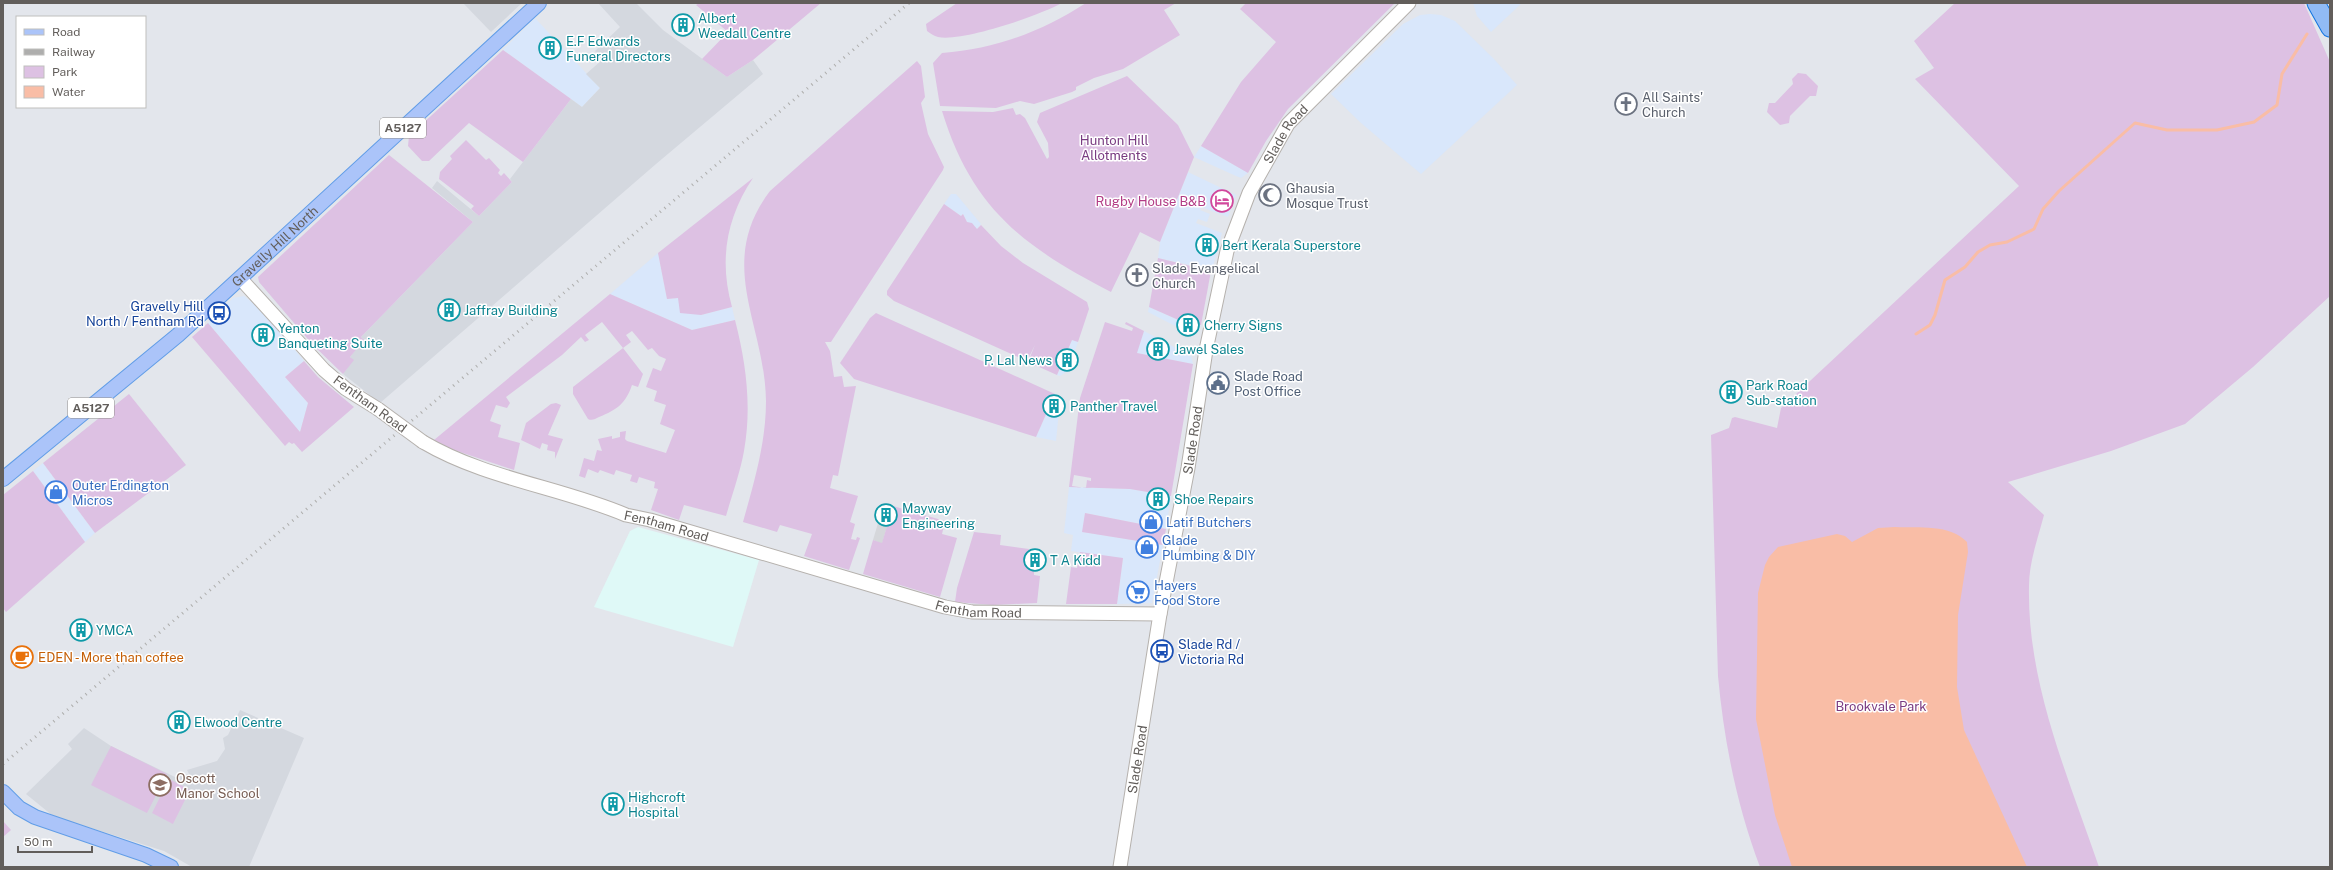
<svg xmlns="http://www.w3.org/2000/svg" width="2333" height="870" viewBox="0 0 2333 870" font-family="'Public Sans',sans-serif">
	<style>
		.commercial { fill: #d9e7fb }
		.industrial { fill: #d5d7db }
		.education { fill: #d4d8df }
		.medical { fill: #dff9f7 }
		.green { fill: #ddc1e3; fill-rule: evenodd }
		.water { fill: #f9bda6 }
		.lines { fill: none; stroke-linecap: round; stroke-linejoin: round }
		.stream { stroke: #f9bda6; stroke-width: 3 }
		.secondary-casing { stroke: #b5b1ad; stroke-width: 15 }
		.primary-casing { stroke: #619de7; stroke-width: 16 }
		.highway-casing { stroke: #1073df; stroke-width: 19 }
		.secondary { stroke: #fff; stroke-width: 13 }
		.primary { stroke: #abc4f9; stroke-width: 14 }
		.highway { stroke: #91bbf5; stroke-width: 17 }
		.rail { stroke: #aeaead; stroke-width: 3; stroke-dasharray: 1 5; stroke-linecap: butt }
		.secondary-bridge-casing { stroke: #b5b1ad; stroke-width: 15; stroke-linecap: butt }
		.secondary-bridge { stroke: #fff; stroke-width: 13 }
		.labels { text-anchor: middle; dominant-baseline: central; stroke-width: 3; stroke-linejoin: round; paint-order: stroke }
		.shield { fill: #fff; stroke: #918e8c; stroke-width: 1 }
		.shield-label { font-size: 12px; font-weight: bold; fill: #625e5b }
		.culture-label { font-size: 13px; fill: #0d838f; stroke: #fff; text-anchor: start }
		.worship-label { font-size: 13px; fill: #5b616d; stroke: #fff; text-anchor: start }
		.street-label { font-size: 13px; fill: #625e5b; stroke: #fff }
		.park-label { font-size: 13px; fill: #793b81; stroke: #fff }
		.hotel-label { font-size: 13px; fill: #b23c85; stroke: #fff; text-anchor: end }
		.transit-label { font-size: 13px; fill: #164399; stroke: #fff; text-anchor: end }
		.service-label { font-size: 13px; fill: #4e5e75; stroke: #fff; text-anchor: start }
		.shop-label { font-size: 13px; fill: #366cbe; stroke: #fff; text-anchor: start }
		.food-label { font-size: 13px; fill: #c56008; stroke: #fff; text-anchor: start }
		.education-label { font-size: 13px; fill: #785e54; stroke: #fff; text-anchor: start }
	</style>
	<rect width="100%" height="100%" fill="#e3e6ec"/>
	<g class="commercial">
		<path d="M1473,3H1522L1491,32L1477,16Z"/>
		<path d="M1430,14L1441,15L1455,21L1494,59L1517,85L1421,174L1361,123L1331,94L1403,24L1420,15Z"/>
		<path d="M535,18L600,88L582,107L503,50Z"/>
		<path d="M1201,146L1243,170L1248,173L1241,178L1236,176L1194,157Z"/>
		<path d="M1188,172L1236,195L1228,217L1201,207L1200,210L1210,214L1207,222L1198,219L1196,223L1222,233L1212,270L1158,258L1160,242Z"/>
		<path d="M951,194H956L981,224L977,229L967,222L963,214L961,216L944,204Z"/>
		<path d="M658,253L667,299L678,298L701,315L732,307L735,320L692,330L610,294Z"/>
		<path d="M244,296L254,304L256,302L304,361L285,377L308,403L300,432L208,323L233,298Z"/>
		<path d="M1149,307L1183,322L1201,325L1194,333L1181,329L1148,312Z"/>
		<path d="M1144,331L1191,356L1193,364L1136,353Z"/>
		<path d="M1072,340L1078,342L1068,371L1060,376L1057,375Z"/>
		<path d="M1055,394L1060,401L1056,441L1036,437Z"/>
		<path d="M43,463L95,533L85,542L33,471Z"/>
		<path d="M1069,487L1130,489L1171,496L1166,529L1085,513L1083,532L1163,545L1152,603L1117,604L1123,559L1071,551L1073,535L1064,533Z"/>
	</g>
	<path class="industrial" d="M884,503L893,506L882,544L873,540Z"/>
	<g class="education">
		<path d="M463,3H522L491,32Z"/>
		<path d="M598,3H636L663,30L727,77L753,60L763,74L656,164L380,403L343,374L353,360L350,357L363,340L361,337L473,222L432,188L437,181L479,216L512,182L510,179L571,99L582,107L600,88L586,74L602,60L595,51L620,27Z"/>
		<path d="M240,710L304,738L249,867H192L164,851L53,816L26,794L72,749L68,744L84,728L111,746L175,777L189,774L187,770L217,761L225,749L223,738L228,735Z"/>
	</g>
	<path class="medical" d="M638,527L759,560L733,647L594,607L630,531Z"/>
	<g class="green">
		<path d="M699,3H821L753,60L727,77L702,59L728,32L696,5Z"/>
		<path d="M957,3H1062C1038,16 963,42 938,37C934,36 930,33 927,31L926,24Z"/>
		<path d="M1086,3H1176L1164,10L1180,35L1123,69L1094,78L1076,87V90L1072,92L1034,104L1020,101L996,108L940,106L933,63L942,53C995,49 1041,32 1086,3Z"/>
		<path d="M1246,3H1395L1288,109L1266,141L1248,173L1201,146L1241,82L1276,42L1240,9Z"/>
		<path d="M1955,3H2304L2330,62V296L2253,367L2185,424L2111,451L2008,482L2044,515C2038,538 2029,562 2029,586C2027,684 2068,776 2099,867H1760C1737,806 1724,742 1718,676L1711,435L1729,428L1732,418L1735,417L1777,428L1781,408L2019,186L1915,79L1934,68L1914,41Z"/>
		<path d="M503,50L571,99L523,162L469,123L429,161H422L408,146L409,136Z"/>
		<path d="M917,61L921,66L925,97L921,103L928,134L944,167L943,170L831,342H825L830,351L834,377L842,376L844,387L856,386L838,476L833,475L830,488L858,496L850,522L855,524L851,539L856,540L857,537L860,538L849,570L804,556L812,534L780,525L777,532L743,522C754,482 766,443 766,401C765,323 715,264 770,191Z"/>
		<path d="M1798,73L1806,74L1818,86L1816,96H1810L1790,116L1789,123L1780,125L1767,112L1769,103H1775L1793,84L1792,79Z"/>
		<path d="M1127,76L1178,125L1194,157L1160,242L1140,232L1111,292C1024,247 972,209 942,111L993,112L1013,108L1016,115L1020,114L1025,118L1047,159L1049,157L1048,143L1037,122L1040,113Z"/>
		<path d="M466,140L486,160L489,158L500,170L498,173L501,176L504,173L512,182L479,216L471,209L474,206L439,179L440,172L452,159L450,156Z"/>
		<path d="M389,155L473,222L361,337L364,340L350,357L354,360L343,374L312,344L259,282L258,277Z"/>
		<path d="M753,178C726,218 719,261 732,307L701,315L680,313L678,298L667,299L658,253Z"/>
		<path d="M944,204L961,216L963,214L967,222L972,223L977,229L981,225L1001,246L1023,263L1087,302L1089,309L1078,342L1072,340L1057,375L1028,362L1035,345L1027,361L894,301L887,295V291Z"/>
		<path d="M1158,258L1211,271L1201,325L1183,322L1149,307Z"/>
		<path d="M610,294L692,330L735,320C746,363 752,406 744,451C740,473 732,495 726,516L684,505L679,520L651,510L658,489L654,488L655,482L639,477L637,483L630,481L632,475L616,470L614,475L600,470L598,473L588,469L585,478L579,476L584,458L594,461L597,450L602,451L598,439L612,436V439L620,437V432L626,431L625,439L627,441L666,453L675,430L660,424L666,405L654,401L657,391L646,387L653,368L661,371L666,359L659,356L652,348L648,350L632,331L626,335L631,342L623,348L643,374L638,387L632,385C626,403 617,410 599,417C595,419 592,421 588,419L573,394V387L623,348L602,322L585,335L589,340L585,342L581,337L562,355L506,397L510,403L507,408L496,405L490,421L501,425L498,437L520,443L514,470L445,447L434,440Z"/>
		<path d="M876,313L1055,394L1036,437L854,379L840,363L870,318Z"/>
		<path d="M1105,322L1132,331L1133,328L1125,324L1126,322L1144,331L1137,353L1193,364L1171,496L1130,489L1069,487L1080,398ZM1074,475L1091,478V481L1087,480L1086,488L1072,486Z"/>
		<path d="M208,323L300,432L308,403L285,377L304,361L318,377L354,407L302,452L294,443L292,444L289,442L285,446L192,337Z"/>
		<path d="M129,394L186,465L95,533L43,463Z"/>
		<path d="M556,403L561,405L548,435L563,439L555,459V452L547,450L548,445L542,443L540,449L521,440L526,423L551,404Z"/>
		<path d="M33,471L85,542L6,612L3,608V495Z"/>
		<path d="M893,506L945,521L942,534L957,538L940,597L863,574L873,540L882,543Z"/>
		<path d="M1085,513L1166,529L1163,545L1082,532Z"/>
		<path d="M974,532L1001,535L1000,545L1029,549L1027,569L1034,570V575L1040,576L1037,603L993,605L955,602L957,588Z"/>
		<path d="M1080,552L1123,558L1117,604H1066L1071,567L1077,568Z"/>
		<path d="M111,746L167,774L147,813L91,785Z"/>
		<path d="M169,779L190,790L173,824L152,813Z"/>
		<path d="M3,821L11,830L3,837Z"/>
	</g>
	<path class="water" d="M1895,527C1919,528 1950,524 1967,542L1968,552L1958,615L1957,687L1964,730L2027,867H1792L1775,815L1756,719L1758,593L1765,565L1769,557L1778,547L1837,534L1845,536L1852,542L1878,528Z"/>
	<g class="lines">
		<path class="stream" d="M1916,334L1930,325L1935,315L1945,280L1965,267L1978,252L1990,245L2007,242L2034,229L2043,209L2059,191L2135,123L2167,130H2217L2254,122L2277,105L2282,74L2307,34"/>
		<g class="secondary-casing">
			<g id="secondary">
				<path d="M240,278L324,370L346,389L378,409"/>
				<path id="s1" d="M423,442C486,479 560,487 626,515L650,520L945,607L972,612L1160,614"/>
				<path id="s2" d="M1120,867L1160,614L1188,468L1206,350L1227,251L1249,193L1288,124L1409,3"/>
			</g>
		</g>
		<g class="primary-casing">
			<g id="primary">
				<path id="s3" d="M3,479L178,335L539,3"/>
				<path d="M3,792L19,808L35,817L146,855L171,867"/>
			</g>
		</g>
		<g class="highway-casing">
			<path id="highway" d="M2316,3L2330,28"/>
		</g>
		<use href="#secondary" class="secondary"/>
		<use href="#primary" class="primary"/>
		<use href="#highway" class="highway"/>
		<path class="rail" d="M3,764L909,3"/>
		<g class="secondary-bridge-casing">
			<path id="secondary-bridge" d="M378,409L423,442"/>
		</g>
		<use href="#secondary-bridge" class="secondary-bridge"/>
	</g>
	<defs>
		<g id="building-ring" transform="scale(1.15)"><circle r="9.5" fill="#fff" stroke="#0f9aa8" stroke-width="1.5"/><path d="M-4-6H4V6H1V3H-1V6H-4ZM-2.5-4.3h1.7v1.8h-1.7ZM.8-4.3h1.7v1.8H.8ZM-2.5-1h1.7V.8h-1.7ZM.8-1h1.7V.8H.8Z" fill="#0f9aa8"/></g>
		<g id="church-ring" transform="scale(1.15)"><circle r="9.5" fill="#fff" stroke="#6b7280" stroke-width="1.5"/><path d="M-1.2-6h2.4v3.5h3.3v2.4h-3.3V6h-2.4V-.1h-3.3v-2.4h3.3Z" fill="#6b7280"/></g>
		<g id="mosque-ring" transform="scale(1.15)"><circle r="9.5" fill="#fff" stroke="#6b7280" stroke-width="1.5"/><path d="M3.5-4.9A6 6 0 1 0 3.5 4.9A5 5 0 1 1 3.5-4.9Z" fill="#6b7280"/></g>
		<g id="hotel-ring" transform="scale(1.15)"><circle r="9.5" fill="#fff" stroke="#d1479c" stroke-width="1.5"/><path d="M-6-4.5h1.5V1H6V5H4.5V3h-9V5H-6ZM-4 0a1.8 1.8 0 1 1 3.6 0ZM.5 0V-2.5h3Q6-2.5 6 0Z" fill="#d1479c"/></g>
		<g id="bus-ring" transform="scale(1.15)"><circle r="9.5" fill="#fff" stroke="#1a4fb4" stroke-width="1.5"/><path d="M-5-6H5V4H4V6H2V4H-2V6H-4V4H-5ZM-3.5-4V0h7V-4ZM-3.5 1.2v1.5H-2V1.2ZM2 1.2v1.5H3.5V1.2Z" fill="#1a4fb4"/></g>
		<g id="civic-ring" transform="scale(1.15)"><circle r="9.5" fill="#fff" stroke="#5c6f8a" stroke-width="1.5"/><path d="M-.6-6.5H3V-4.5H.6V-3L4-1V1h2V6H-6V1h2V-1L-.6-3ZM-1.2 2.5V6h2.4V2.5Z" fill="#5c6f8a"/></g>
		<g id="shop-ring" transform="scale(1.15)"><circle r="9.5" fill="#fff" stroke="#3f7fe0" stroke-width="1.5"/><path d="M-5-2.5h2.3a2.7 3.5 0 0 1 5.4 0H5L5.5 6h-11ZM-1.5-2.5h3a1.5 2.3 0 0 0-3 0Z" fill="#3f7fe0"/></g>
		<g id="supermarket-ring" transform="scale(1.15)"><circle r="9.5" fill="#fff" stroke="#3f7fe0" stroke-width="1.5"/><path d="M-6-5.5h2.5l.6 2H6L4.5 2H-2.5L-4.4-4H-6ZM-1.5 3.2a1.3 1.3 0 1 0 .1 0ZM3 3.2a1.3 1.3 0 1 0 .1 0Z" fill="#3f7fe0"/></g>
		<g id="cafe-ring" transform="scale(1.15)"><circle r="9.5" fill="#fff" stroke="#e8710a" stroke-width="1.5"/><path d="M-5.5-4.5H6V0H3Q3 3.5 0 3.5H-2.5Q-5.5 3.5-5.5 0ZM3-3.2v2h1.7v-2ZM-6 4.5H4V6H-6Z" fill="#e8710a"/></g>
		<g id="school-ring" transform="scale(1.15)"><circle r="9.5" fill="#fff" stroke="#8d6e63" stroke-width="1.5"/><path d="M0-5L7-2L0 1L-7-2ZM-4 1L0 2.5L4 1V4Q0 6-4 4Z" fill="#8d6e63"/></g>
	</defs>
	<g fill-rule="evenodd">
		<use href="#building-ring" x="683" y="25"/>
		<use href="#building-ring" x="550" y="48"/>
		<use href="#church-ring" x="1626" y="104"/>
		<use href="#mosque-ring" x="1270" y="195"/>
		<use href="#hotel-ring" x="1222" y="201"/>
		<use href="#building-ring" x="1207" y="245"/>
		<use href="#church-ring" x="1137" y="275"/>
		<use href="#building-ring" x="449" y="310"/>
		<use href="#bus-ring" x="219" y="313"/>
		<use href="#building-ring" x="1188" y="325"/>
		<use href="#building-ring" x="263" y="335"/>
		<use href="#building-ring" x="1158" y="349"/>
		<use href="#building-ring" x="1067" y="360"/>
		<use href="#civic-ring" x="1218" y="383"/>
		<use href="#building-ring" x="1731" y="392"/>
		<use href="#building-ring" x="1054" y="406"/>
		<use href="#shop-ring" x="56" y="492"/>
		<use href="#building-ring" x="1158" y="499"/>
		<use href="#building-ring" x="886" y="515"/>
		<use href="#shop-ring" x="1151" y="522"/>
		<use href="#shop-ring" x="1147" y="547"/>
		<use href="#building-ring" x="1035" y="560"/>
		<use href="#supermarket-ring" x="1138" y="592"/>
		<use href="#building-ring" x="81" y="630"/>
		<use href="#bus-ring" x="1162" y="651"/>
		<use href="#cafe-ring" x="22" y="657"/>
		<use href="#building-ring" x="179" y="722"/>
		<use href="#school-ring" x="160" y="785"/>
		<use href="#building-ring" x="613" y="804"/>
	</g>
	<g class="labels">
		<g class="shield">
			<rect x="380" y="118" width="46" height="20" rx="3"/>
			<rect x="68" y="398" width="46" height="20" rx="3"/>
		</g>
		<g class="shield-label">
			<text x="403" y="128">A5127</text>
			<text x="91" y="408">A5127</text>
		</g>
		<g class="culture-label">
			<text x="698" y="18">Albert<tspan x="698" dy="15">Weedall Centre</tspan></text>
			<text x="566" y="41">E.F Edwards<tspan x="566" dy="15">Funeral Directors</tspan></text>
			<text x="1222" y="245">Bert Kerala Superstore</text>
			<text x="464" y="310">Jaffray Building</text>
			<text x="1204" y="325">Cherry Signs</text>
			<text x="278" y="328">Yenton<tspan x="278" dy="15">Banqueting Suite</tspan></text>
			<text x="1174" y="349">Jawel Sales</text>
			<text x="1052" y="360" text-anchor="end">P. Lal News</text>
			<text x="1746" y="385">Park Road<tspan x="1746" dy="15">Sub-station</tspan></text>
			<text x="1070" y="406">Panther Travel</text>
			<text x="1174" y="499">Shoe Repairs</text>
			<text x="902" y="508">Mayway<tspan x="902" dy="15">Engineering</tspan></text>
			<text x="1050" y="560">T A Kidd</text>
			<text x="96" y="630">YMCA</text>
			<text x="194" y="722">Elwood Centre</text>
			<text x="628" y="797">Highcroft<tspan x="628" dy="15">Hospital</tspan></text>
		</g>
		<g class="worship-label">
			<text x="1642" y="97">All Saints'<tspan x="1642" dy="15">Church</tspan></text>
			<text x="1286" y="188">Ghausia<tspan x="1286" dy="15">Mosque Trust</tspan></text>
			<text x="1152" y="268">Slade Evangelical<tspan x="1152" dy="15">Church</tspan></text>
		</g>
		<g class="street-label">
			<text stroke="none"><textPath href="#s2" startOffset="757">Slade Road</textPath></text>
			<text stroke="none"><textPath href="#s3" startOffset="358">Gravelly Hill North</textPath></text>
			<text transform="translate(370 404) rotate(36)">Fentham Road</text>
			<text stroke="none"><textPath href="#s2" startOffset="433">Slade Road</textPath></text>
			<text stroke="none"><textPath href="#s1" startOffset="258">Fentham Road</textPath></text>
			<text stroke="none"><textPath href="#s1" startOffset="582">Fentham Road</textPath></text>
			<text stroke="none"><textPath href="#s2" startOffset="109">Slade Road</textPath></text>
		</g>
		<g class="park-label">
			<text x="1114" y="140">Hunton Hill<tspan x="1114" dy="15">Allotments</tspan></text>
			<text x="1881" y="706">Brookvale Park</text>
		</g>
		<g class="hotel-label">
			<text x="1206" y="201">Rugby House B&amp;B</text>
		</g>
		<g class="transit-label">
			<text x="204" y="306">Gravelly Hill<tspan x="204" dy="15">North / Fentham Rd</tspan></text>
			<text x="1178" y="644" text-anchor="start">Slade Rd /<tspan x="1178" dy="15">Victoria Rd</tspan></text>
		</g>
		<g class="service-label">
			<text x="1234" y="376">Slade Road<tspan x="1234" dy="15">Post Office</tspan></text>
		</g>
		<g class="shop-label">
			<text x="72" y="485">Outer Erdington<tspan x="72" dy="15">Micros</tspan></text>
			<text x="1166" y="522">Latif Butchers</text>
			<text x="1162" y="540">Glade<tspan x="1162" dy="15">Plumbing &amp; DIY</tspan></text>
			<text x="1154" y="585">Hayers<tspan x="1154" dy="15">Food Store</tspan></text>
		</g>
		<g class="food-label">
			<text x="38" y="657">EDEN - More than coffee</text>
		</g>
		<g class="education-label">
			<text x="176" y="778">Oscott<tspan x="176" dy="15">Manor School</tspan></text>
		</g>
	</g>
	<rect width="2333" height="870" fill="none" stroke="#625e5b" stroke-width="8"/>
	<rect x="16" y="16" width="130" height="92" fill="#ffffff" stroke="#c0bfbd"/>
	<rect x="24" y="29" width="20" height="6" fill="#abc4f9" stroke="#c0bfbd"/>
	<text x="52" y="36" font-size="12" fill="#625e5b">Road</text>
	<rect x="24" y="49" width="20" height="6" fill="#aeaead" stroke="#c0bfbd"/>
	<text x="52" y="56" font-size="12" fill="#625e5b">Railway</text>
	<rect x="24" y="66" width="20" height="12" fill="#ddc1e3" stroke="#c0bfbd"/>
	<text x="52" y="76" font-size="12" fill="#625e5b">Park</text>
	<rect x="24" y="86" width="20" height="12" fill="#f9bda6" stroke="#c0bfbd"/>
	<text x="52" y="96" font-size="12" fill="#625e5b">Water</text>
	<path d="M18 846v6h74v-6" fill="none" stroke="#625e5b" stroke-width="2"/>
	<text x="24" y="846" font-size="12" fill="#625e5b" stroke="#ffffff" stroke-width="3" paint-order="stroke">50 m</text>
</svg>
